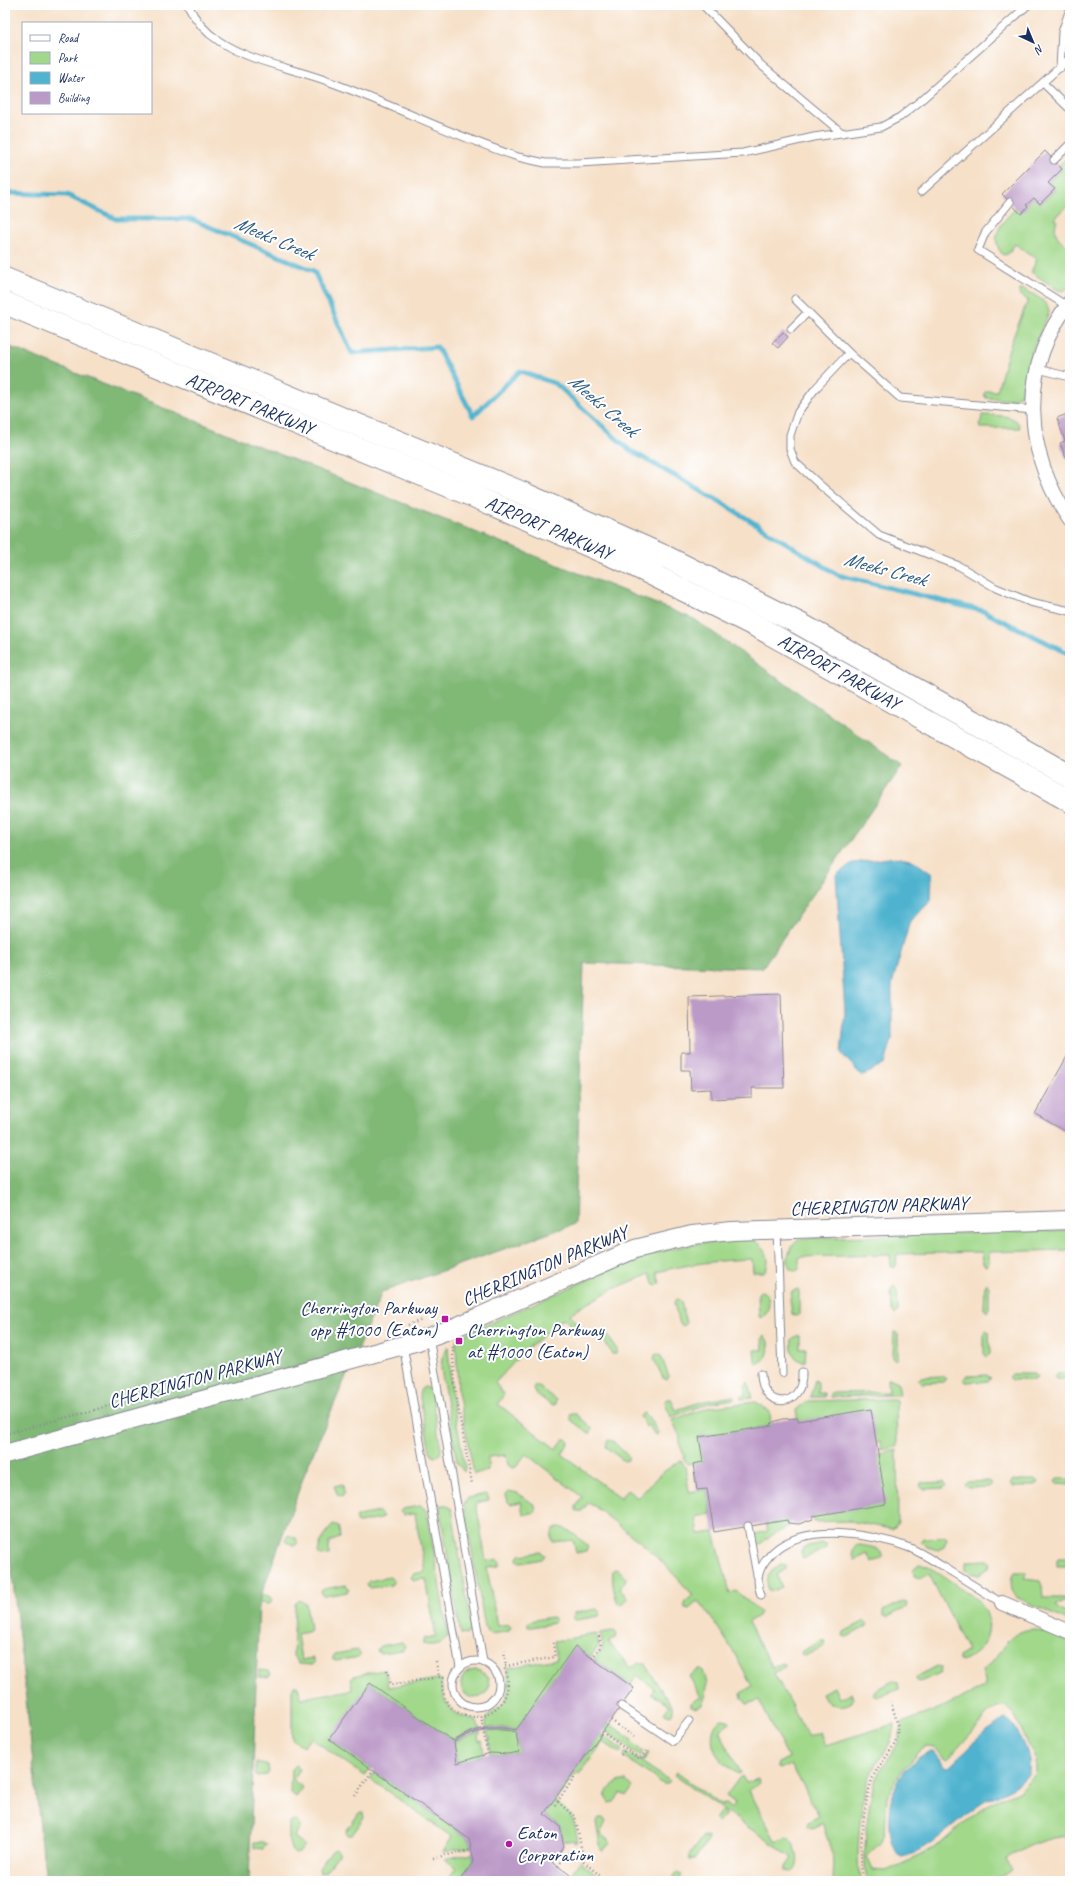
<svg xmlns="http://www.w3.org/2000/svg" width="1075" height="1886" viewBox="0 0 1075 1886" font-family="Caveat,sans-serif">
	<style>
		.green { fill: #a1d88a; stroke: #5e8474; fill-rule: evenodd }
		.forest { fill: #80b876; stroke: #4e746a }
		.water { fill: #50b3cf; stroke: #367196 }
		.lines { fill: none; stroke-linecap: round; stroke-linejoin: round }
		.stream { stroke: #50b3cf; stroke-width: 5 }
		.building { fill: #bc9ac8; fill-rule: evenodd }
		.service-casing { stroke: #888893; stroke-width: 9 }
		.minor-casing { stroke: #888893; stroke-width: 16 }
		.tertiary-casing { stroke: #888893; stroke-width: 20 }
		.motorway-casing { stroke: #888893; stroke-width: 24 }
		.path { stroke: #888893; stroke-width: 2.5; stroke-dasharray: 1 3; stroke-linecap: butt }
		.service { stroke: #fff; stroke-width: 7 }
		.minor { stroke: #fff; stroke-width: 14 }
		.tertiary { stroke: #fff; stroke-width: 18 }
		.motorway { stroke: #fff; stroke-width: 22 }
		.poi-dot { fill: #b5179e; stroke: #fff; stroke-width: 1.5 }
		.labels { text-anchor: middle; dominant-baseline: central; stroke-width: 4; stroke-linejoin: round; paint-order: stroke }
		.street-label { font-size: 19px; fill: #1b2f5e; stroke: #fff }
		.poi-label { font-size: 19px; fill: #1b2f5e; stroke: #fff; text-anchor: start }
		.water-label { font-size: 20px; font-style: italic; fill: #2e5d86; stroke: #fff }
	</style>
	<rect width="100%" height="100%" fill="#fff"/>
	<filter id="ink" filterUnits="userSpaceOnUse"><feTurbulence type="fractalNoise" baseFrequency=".025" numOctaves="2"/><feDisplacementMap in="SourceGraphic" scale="8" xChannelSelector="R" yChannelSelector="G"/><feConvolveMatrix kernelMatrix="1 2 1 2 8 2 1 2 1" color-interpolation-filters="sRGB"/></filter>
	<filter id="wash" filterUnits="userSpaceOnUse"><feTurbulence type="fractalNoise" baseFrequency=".012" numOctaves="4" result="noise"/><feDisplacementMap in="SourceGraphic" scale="16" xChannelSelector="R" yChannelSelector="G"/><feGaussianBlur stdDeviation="0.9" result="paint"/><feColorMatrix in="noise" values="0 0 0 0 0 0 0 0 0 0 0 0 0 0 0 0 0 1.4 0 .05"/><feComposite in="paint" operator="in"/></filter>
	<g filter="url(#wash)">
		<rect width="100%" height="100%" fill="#f6e0c8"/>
		<g class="green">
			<path d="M1070,156V204L1055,218L1057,220C1052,236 1059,238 1070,249V287L1063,291L1058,290L1031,272L1037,259L1015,244L1008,254L1003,255C988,237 1002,222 1016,208L1021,213L1028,207L1026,205L1034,198L1040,204L1055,190L1048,183L1062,169L1059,165Z"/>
			<path d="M1023,289C1032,294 1050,301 1049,313L1033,348L1021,394C1013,403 998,398 986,398L984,394L986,391H997L1010,345L1028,300L1019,294L1020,290Z"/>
			<path d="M982,415C993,416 1018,413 1020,428H980Z"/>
			<path d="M1070,1230V1250L989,1252V1263L986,1266L983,1264L982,1252L897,1254L896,1266L894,1268L891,1266L890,1255L799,1257V1269L796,1271L791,1270C783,1259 791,1241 804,1238Z"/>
			<path d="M750,1239C763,1242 774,1259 764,1272H753L752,1259C719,1260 688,1264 657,1272L660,1283L657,1286L654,1285L650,1274L611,1290L574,1311L570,1314L576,1323L575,1327H572L564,1318L524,1351L495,1383L504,1394L498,1404L556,1449L564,1439H566L569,1442L562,1454L620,1498L627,1490L638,1498L658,1476L680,1460L685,1466L689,1492L707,1489L711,1514L696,1517L699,1534L714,1532L730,1593L736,1591L760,1612L758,1616L748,1622L772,1668L782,1663L785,1664L784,1667L774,1673L808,1737L820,1732L825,1745L894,1724C893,1749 879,1755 870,1776C861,1795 854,1861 861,1881H833L834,1860L823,1825L822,1823L812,1828L807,1826L808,1822L819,1816L791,1764L780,1769L777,1767L778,1763L788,1758L759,1700L747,1704L742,1698L741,1693L752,1686C737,1656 720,1628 698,1601L689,1609L685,1608L684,1603L693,1595L666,1566L644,1545L589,1502L582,1511H576V1507L582,1497L526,1454L516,1467L512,1468L508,1465L506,1455L488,1457V1470L474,1474L458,1392L456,1342L458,1338L463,1335L639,1257C675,1247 711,1240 750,1239Z"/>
			<path d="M985,1284H987L989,1287V1309L987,1312L984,1309Z"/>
			<path d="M894,1286L897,1290L898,1311L895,1314L892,1311L891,1289Z"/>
			<path d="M798,1289L799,1291V1315L797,1316L792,1314L790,1299L792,1291Z"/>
			<path d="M761,1291C772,1293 771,1314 761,1318L759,1316L758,1293Z"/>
			<path d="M678,1299L681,1302L686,1323L683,1326L680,1324L674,1304L675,1300Z"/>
			<path d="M604,1330L617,1350L616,1354H612L601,1335V1332Z"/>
			<path d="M986,1330L989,1332L990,1354L987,1357L984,1354V1332Z"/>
			<path d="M894,1332H896L898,1335V1357L896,1360L893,1357Z"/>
			<path d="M798,1335L800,1338V1348H806L805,1362C793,1360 790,1350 792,1339Z"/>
			<path d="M764,1336L769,1342C769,1353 768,1360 756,1364L755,1361L754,1350H763L762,1338Z"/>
			<path d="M448,1347L452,1398L465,1467L464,1472L457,1463L441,1369L442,1358Z"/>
			<path d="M658,1354L661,1356L669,1376L667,1380L663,1378L654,1359L655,1355Z"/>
			<path d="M1057,1373H1070V1379H1056L1054,1376Z"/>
			<path d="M1012,1374H1034L1037,1378L1034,1380H1012L1009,1377Z"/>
			<path d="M987,1375L991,1378L988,1381L966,1382L963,1379L966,1376Z"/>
			<path d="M942,1376L946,1379L943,1382L921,1383L918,1380L921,1377Z"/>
			<path d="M890,1378L898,1383L900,1395L830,1397V1393L889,1392L888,1379Z"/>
			<path d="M815,1380L818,1382V1393H824V1397H810Z"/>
			<path d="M748,1382L753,1398L741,1399V1396L746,1395L745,1385Z"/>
			<path d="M535,1386H539L556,1400L555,1405H551L534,1392L533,1389Z"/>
			<path d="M424,1387L428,1388L431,1391L441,1449L440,1454L436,1456L432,1455L430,1451L419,1393L421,1389Z"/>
			<path d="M734,1396V1399L709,1403L671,1417L665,1403L666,1399H671L676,1410L704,1401Z"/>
			<path d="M896,1399L897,1447L881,1450L880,1441L876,1442L798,1421L796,1410L807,1401Z"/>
			<path d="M756,1402L770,1412L771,1426L699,1437L703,1462L688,1465L683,1458L685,1457L680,1446V1437L672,1420L710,1407Z"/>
			<path d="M643,1413L647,1415L658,1432L657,1435L654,1434L649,1425L646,1427L640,1416Z"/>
			<path d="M571,1414H576L592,1428L591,1433H588L571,1420L570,1416Z"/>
			<path d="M608,1440L613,1441L628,1456V1460L624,1461L607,1448L606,1446Z"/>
			<path d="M897,1450L898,1522L896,1526L891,1529L849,1521L814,1522L813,1516L878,1455Z"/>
			<path d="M1057,1479H1070V1485L1057,1484L1055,1482Z"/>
			<path d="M1013,1480H1036L1038,1482L1035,1486H1014L1010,1483Z"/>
			<path d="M989,1481L993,1484L990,1487L968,1488L965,1485L968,1482Z"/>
			<path d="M944,1482L947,1485L944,1488L923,1489L920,1486L922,1483Z"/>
			<path d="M343,1484L344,1494L342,1497L338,1496L334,1486Z"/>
			<path d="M509,1491L518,1493L535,1505L536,1512L523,1515L521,1502L510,1504L508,1502L506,1494Z"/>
			<path d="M485,1494L488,1496L489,1500L476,1503L486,1561L498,1559L500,1562L499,1566L487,1568L497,1626L508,1624L511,1627L509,1631L493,1634L487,1632L485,1628L464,1505L468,1498Z"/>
			<path d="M442,1505H447L452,1509L471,1628L470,1632L466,1635L461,1634L460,1630L440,1511Z"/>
			<path d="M420,1506L424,1508L427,1512L448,1635C446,1644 431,1647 423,1644V1639L436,1636L426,1579L414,1580L411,1578L413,1574L425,1572L415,1514L403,1515L400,1512L402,1509Z"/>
			<path d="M379,1512L383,1516L380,1519L359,1523L356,1522V1517L358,1516Z"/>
			<path d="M787,1520L789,1527L770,1536L758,1546L755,1534L768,1531L766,1523Z"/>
			<path d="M333,1525L339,1527L340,1538L329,1542V1555L321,1556L318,1553C319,1543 326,1532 333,1525Z"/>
			<path d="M557,1527C566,1526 582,1540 588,1547L586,1551L576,1553L573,1540L553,1542C551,1536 551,1530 557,1527Z"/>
			<path d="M288,1535L296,1538L298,1543L293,1545L285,1541Z"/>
			<path d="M945,1537L947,1540L944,1547L938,1550L927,1547L921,1541L923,1538Z"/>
			<path d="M821,1543L826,1545L827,1548L803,1559L801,1552L804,1547Z"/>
			<path d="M861,1545C869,1547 883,1547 882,1558L872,1563L867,1554L855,1560C852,1553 851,1545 861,1545Z"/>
			<path d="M541,1552L545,1555L542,1559L521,1563L518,1561L517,1558L520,1555Z"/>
			<path d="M1058,1558H1070V1566H1057V1561Z"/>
			<path d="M988,1560L991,1563L990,1567L979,1575L970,1573L966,1569V1562L969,1561Z"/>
			<path d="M782,1564L786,1566V1569L776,1575L782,1587L770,1592C763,1579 771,1569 782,1564Z"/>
			<path d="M919,1564C930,1566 943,1576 952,1582C960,1588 970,1593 977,1600C993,1614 992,1638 977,1652C972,1656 964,1662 958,1661V1657L968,1651L929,1574L920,1578L914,1576L913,1569Z"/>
			<path d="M614,1569L619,1570L626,1577L625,1582L619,1589L629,1598L620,1605C615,1603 610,1575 614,1569Z"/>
			<path d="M1014,1572H1025V1579L1040,1581L1042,1586L1043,1598H1070V1601L1062,1602L1056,1606L1064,1612L1070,1614V1622L1016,1597C1011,1590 1009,1579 1014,1572Z"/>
			<path d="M390,1577L394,1581L391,1585L370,1588L367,1587L366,1584L369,1581Z"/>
			<path d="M346,1585L349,1588L347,1592L325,1596L322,1594L321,1591L324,1589Z"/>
			<path d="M261,1593L270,1597L272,1600L270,1604L259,1603Z"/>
			<path d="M299,1600L306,1604L310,1629L308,1632L297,1634L301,1660L313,1658L315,1663L312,1665L299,1664L293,1656L295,1604Z"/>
			<path d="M903,1601L908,1602L907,1607L888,1617L884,1616V1611Z"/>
			<path d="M596,1609L601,1612L599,1616L577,1620L573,1619L574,1613Z"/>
			<path d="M551,1617L555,1618L554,1623L532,1627H528V1623L530,1621Z"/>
			<path d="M865,1621L868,1624L866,1627L847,1637L843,1636L844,1632Z"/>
			<path d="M1032,1629L1047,1632L1070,1642V1836C1045,1837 1026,1846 1006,1860L1012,1870L996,1881H868C860,1866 869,1794 876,1778C886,1757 902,1749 901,1723C930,1713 959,1701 986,1685L982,1671C1002,1656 1004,1632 1032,1629ZM1005,1706L1015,1716L1036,1761V1773L1020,1791L999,1798L970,1818L940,1844L922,1855L886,1871L873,1870L867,1857L882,1840L885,1832L887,1796L900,1774L918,1752L927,1747L935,1748L947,1759L949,1758L989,1713L997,1707Z"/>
			<path d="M613,1631L616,1632L617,1636L609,1643L631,1668L638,1662L644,1663L672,1707L673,1712L671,1715L664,1713L669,1706L651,1693L654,1688L637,1675L630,1685L594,1659L603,1647L600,1633Z"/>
			<path d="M596,1634L599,1646L590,1657L575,1647L516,1730L503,1728H486V1718C490,1714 495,1712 499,1708C512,1696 509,1683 507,1668L557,1659L554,1641Z"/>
			<path d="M821,1641H826L825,1645L805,1656L801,1654L802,1651Z"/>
			<path d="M402,1642L405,1646L403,1650L381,1653L378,1652L377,1649L380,1646Z"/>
			<path d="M357,1650L361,1654L358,1657L336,1661L333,1660V1657L335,1654Z"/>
			<path d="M937,1666L941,1667L940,1673L920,1682L917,1681L916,1678L919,1675Z"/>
			<circle cx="475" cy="1684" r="14"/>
			<path d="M259,1670L269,1671L271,1675L267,1677H259Z"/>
			<path d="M383,1670H385L389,1687L438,1679L441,1680C441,1696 447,1711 463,1716C467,1718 472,1718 476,1720L480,1729L462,1735L453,1741L370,1683L330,1739L370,1768L365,1776L311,1738L303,1747L292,1739V1689L294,1686H298L301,1698L352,1690L351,1679L353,1676Z"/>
			<path d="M698,1670H702C709,1681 708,1695 701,1706L694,1708L690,1706V1703L701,1697L689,1676Z"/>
			<path d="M893,1681L898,1683L899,1689L876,1697L873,1695L875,1690Z"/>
			<path d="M834,1687L839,1698L851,1693L853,1698L852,1702C843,1708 833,1706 825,1699L822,1693Z"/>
			<path d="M722,1719L728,1720L730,1723L719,1731L741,1773L738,1774C722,1763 709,1752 713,1731C714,1726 717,1721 722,1719Z"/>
			<path d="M609,1723L632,1740L631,1742L643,1751L640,1756L604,1730Z"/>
			<path d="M486,1730H503L516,1732L519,1752L508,1754L490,1753L488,1739H490Z"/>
			<path d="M480,1731V1734L478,1735L479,1741L482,1740L484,1754L468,1761L457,1763L454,1742Z"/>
			<path d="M601,1734L623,1750L620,1753L603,1742L579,1775L576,1773L555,1801C575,1818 574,1818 578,1843H575V1840L563,1842L560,1826L544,1814Z"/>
			<path d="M626,1752L641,1762L648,1752L649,1753L643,1763L670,1781L668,1784H663L623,1756Z"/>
			<path d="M256,1762L268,1765L269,1772L267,1775L256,1776Z"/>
			<path d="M295,1765L300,1769L293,1780L303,1788L295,1797L290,1793L291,1769Z"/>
			<path d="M375,1772L469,1839L471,1847L443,1852L452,1837L370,1779Z"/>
			<path d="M676,1772L721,1805L726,1804L732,1808L735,1803L726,1796L739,1778L742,1776L746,1783L758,1779L759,1784L749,1790L776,1842L786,1837C796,1842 801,1860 795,1870L792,1872L786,1871V1867L792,1858L674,1775Z"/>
			<path d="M621,1781H627L633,1787L626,1797L621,1793L614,1802L609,1803L605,1797C608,1788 612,1784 621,1781Z"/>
			<path d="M721,1811L726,1814L718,1823L715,1819Z"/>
			<path d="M360,1812L363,1813L364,1818L352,1835H347L346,1831Z"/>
			<path d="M599,1818H603L606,1822L600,1834L611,1842L603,1851L601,1850L596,1823Z"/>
			<path d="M295,1821L299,1823L300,1827L294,1837L305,1845L299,1853L295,1854L291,1850L289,1841V1823Z"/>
			<path d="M703,1836L708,1838L707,1841L695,1859H690L689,1855Z"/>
			<path d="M254,1842H263L267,1845L263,1849L254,1848Z"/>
			<path d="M335,1849L338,1851V1855L325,1872L320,1873L319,1868L332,1851Z"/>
			<path d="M472,1853L474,1861L459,1881H446L456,1868L445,1859Z"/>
			<path d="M581,1860L585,1866L601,1878L599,1881H579L570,1875Z"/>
			<path d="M677,1873L682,1875L679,1881H670Z"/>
		</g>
		<path class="forest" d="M5,345L694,619L902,766L762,968L584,963L575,1224L382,1292L306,1470L259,1601L249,1881H46L5,1509Z"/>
		<g class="water">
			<path d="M896,857L914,861L932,874L931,901L910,921L892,984V1039L885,1064L862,1076L841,1053L845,1012L836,875L853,863Z"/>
			<path d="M1005,1719C1019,1726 1037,1764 1026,1777C1016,1789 997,1794 984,1802C960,1817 927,1854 901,1857C886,1845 888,1803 896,1786C903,1771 916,1755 933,1751L939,1756L944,1766L948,1767L986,1731Z"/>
		</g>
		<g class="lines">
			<path class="stream" d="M5,193L67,195L116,219H191L314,271L352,353L437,347L473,416L520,371L556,384L628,449L722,503L838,575L983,611L1070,654"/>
		</g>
		<g id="blocks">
			<g class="building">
				<path d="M1045,151L1062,169L1048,183L1055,189L1040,204L1034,198L1026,205L1028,206L1021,214L1002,194Z"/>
				<path d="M783,332L788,337L778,348L772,343Z"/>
				<path d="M1070,413V457L1066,458L1060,443L1065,441L1057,418Z"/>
				<path d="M781,994L784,1088H752V1097L711,1099V1089L691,1090L690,1070H681V1052H690L689,997Z"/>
				<path d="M1070,1051V1134L1035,1114Z"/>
				<path d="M871,1409L886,1504L813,1516V1519L799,1524L788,1523L787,1520L714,1532L707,1489L697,1490L693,1464L703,1462L699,1437L771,1426V1424L773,1422L783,1419L798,1418V1421Z"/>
				<path d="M575,1646L634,1688L544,1814L560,1826L563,1842L564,1846L552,1862L579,1881H459L474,1861L469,1839L329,1739L370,1683L453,1741L470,1732L486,1728H503L516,1730ZM486,1730H503L516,1732L519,1752L508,1754L490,1753L457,1763L454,1742L470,1734Z"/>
			</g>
		</g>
	</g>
	<g filter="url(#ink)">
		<use href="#blocks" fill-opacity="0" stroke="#888893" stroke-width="1"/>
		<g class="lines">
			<g class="service-casing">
				<g id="service">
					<path d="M188,5C195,20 205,32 219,41C252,63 294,68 330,82C393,105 454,136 518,157L545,163H579L743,153L814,137L881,127L900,117L919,102L1028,5"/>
					<path d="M703,5L761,65L842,133"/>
					<path d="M1060,68L1062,32L1070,9"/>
					<path d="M1043,83L1070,109"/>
					<path d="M1054,160L1070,144"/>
					<path d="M921,192L1070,58"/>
					<path d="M1010,202L985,233L978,250L1067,306"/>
					<path d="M795,299L849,353L900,398L1033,410"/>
					<path d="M791,329L808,312"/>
					<path d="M849,353L815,389L798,412L790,435V449L795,462L820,485L879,535L959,566L996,588L1030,602L1070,611"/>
					<path d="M1038,369L1070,377"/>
					<path d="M777,1230L782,1373"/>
					<path d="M429,1337L483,1662"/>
					<path d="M403,1345L460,1667"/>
					<path d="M761,1374C762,1411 804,1409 802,1372"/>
					<path d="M748,1526L757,1575"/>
					<path d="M761,1595C754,1577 760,1565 773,1552C806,1522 873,1534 910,1548C922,1553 932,1560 942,1566C962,1578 982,1591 1002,1603"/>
					<circle cx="476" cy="1684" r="23"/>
					<path d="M621,1706L673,1741L689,1721"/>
				</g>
			</g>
			<g class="minor-casing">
				<g id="minor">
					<path d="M1070,302C1018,368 1024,453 1070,520"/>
					<path d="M1002,1603L1070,1632"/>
				</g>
			</g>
			<g class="tertiary-casing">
				<path id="tertiary" d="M5,1454L418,1341L451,1329L635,1249L692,1235L732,1231L1070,1220"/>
			</g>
			<g class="motorway-casing">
				<g id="motorway">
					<path d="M5,279L520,492L668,558L800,624L1070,776"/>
					<path d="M5,303L471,495L627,562L760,628L1070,801"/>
				</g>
			</g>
			<g class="path">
				<path d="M408,1325L422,1320"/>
				<path d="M453,1347C453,1394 464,1438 472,1484"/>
				<path d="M5,1434L146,1396"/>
				<path d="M504,1650L506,1666"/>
				<path d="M592,1658L601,1646L598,1633"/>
				<path d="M436,1662L439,1677"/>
				<path d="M387,1670L391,1685L439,1677L443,1678C441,1686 443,1695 447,1702C471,1736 522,1706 504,1667L506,1666L555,1657L553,1642"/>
				<path d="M481,1716L483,1729"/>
				<path d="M611,1720L634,1737"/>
				<path d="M483,1730L488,1753"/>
				<path d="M602,1732L640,1759L646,1751"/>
				<path d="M621,1755L626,1749"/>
				<path d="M355,1796L373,1770"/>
				<path d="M558,1802L575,1817L584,1862L604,1879L603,1881"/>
				<path d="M555,1805L577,1774"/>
				<path d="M433,1858L471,1850"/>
				<path d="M558,1866L567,1853L582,1851"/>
				<path d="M998,1880V1881"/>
				<path d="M864,1881C856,1862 865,1793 874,1775C881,1761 894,1751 897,1735C899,1724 894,1713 891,1702"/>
			</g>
			<use href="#service" class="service"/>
			<use href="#minor" class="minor"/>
			<use href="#tertiary" class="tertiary"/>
			<use href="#motorway" class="motorway"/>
		</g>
	</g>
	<g class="poi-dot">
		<rect x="441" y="1315" width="8" height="8" rx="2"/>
		<rect x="455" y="1337" width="8" height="8" rx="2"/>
		<circle cx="509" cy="1844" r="4"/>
	</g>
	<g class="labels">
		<g class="street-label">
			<text transform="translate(250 404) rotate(22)">AIRPORT PARKWAY</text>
			<text transform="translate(549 528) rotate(23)">AIRPORT PARKWAY</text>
			<text transform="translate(839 672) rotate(29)">AIRPORT PARKWAY</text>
			<text transform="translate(879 1206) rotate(-2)">CHERRINGTON PARKWAY</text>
			<text transform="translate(545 1266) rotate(-23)">CHERRINGTON PARKWAY</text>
			<text transform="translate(195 1379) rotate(-15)">CHERRINGTON PARKWAY</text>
		</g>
		<g class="poi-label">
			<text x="437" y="1308" text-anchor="end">Cherrington Parkway<tspan x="437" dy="22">opp #1000 (Eaton)</tspan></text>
			<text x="467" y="1330">Cherrington Parkway<tspan x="467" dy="22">at #1000 (Eaton)</tspan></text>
			<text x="517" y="1833">Eaton<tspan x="517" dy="22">Corporation</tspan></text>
		</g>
		<g class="water-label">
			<text transform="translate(274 238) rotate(23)">Meeks Creek</text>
			<text transform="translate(603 405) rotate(41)">Meeks Creek</text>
			<text transform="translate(885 569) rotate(15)">Meeks Creek</text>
		</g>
	</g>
	<rect width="1075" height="1886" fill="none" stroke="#fff" stroke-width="20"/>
	<rect x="22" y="22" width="130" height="92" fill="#ffffff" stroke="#a4acbf"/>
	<rect x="30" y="35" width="20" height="6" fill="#ffffff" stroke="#a4acbf"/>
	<text x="58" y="42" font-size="12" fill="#1b2f5e">Road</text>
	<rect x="30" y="52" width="20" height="12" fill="#a1d88a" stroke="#a4acbf"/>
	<text x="58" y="62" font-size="12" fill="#1b2f5e">Park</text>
	<rect x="30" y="72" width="20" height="12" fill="#50b3cf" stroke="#a4acbf"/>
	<text x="58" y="82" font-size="12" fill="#1b2f5e">Water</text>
	<rect x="30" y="92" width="20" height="12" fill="#bc9ac8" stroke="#a4acbf"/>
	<text x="58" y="102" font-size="12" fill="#1b2f5e">Building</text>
	<g transform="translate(1033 42) rotate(136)" stroke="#ffffff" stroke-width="3" paint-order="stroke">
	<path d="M0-3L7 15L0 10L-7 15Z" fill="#1b2f5e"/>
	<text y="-6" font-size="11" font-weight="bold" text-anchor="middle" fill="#1b2f5e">N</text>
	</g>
</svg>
